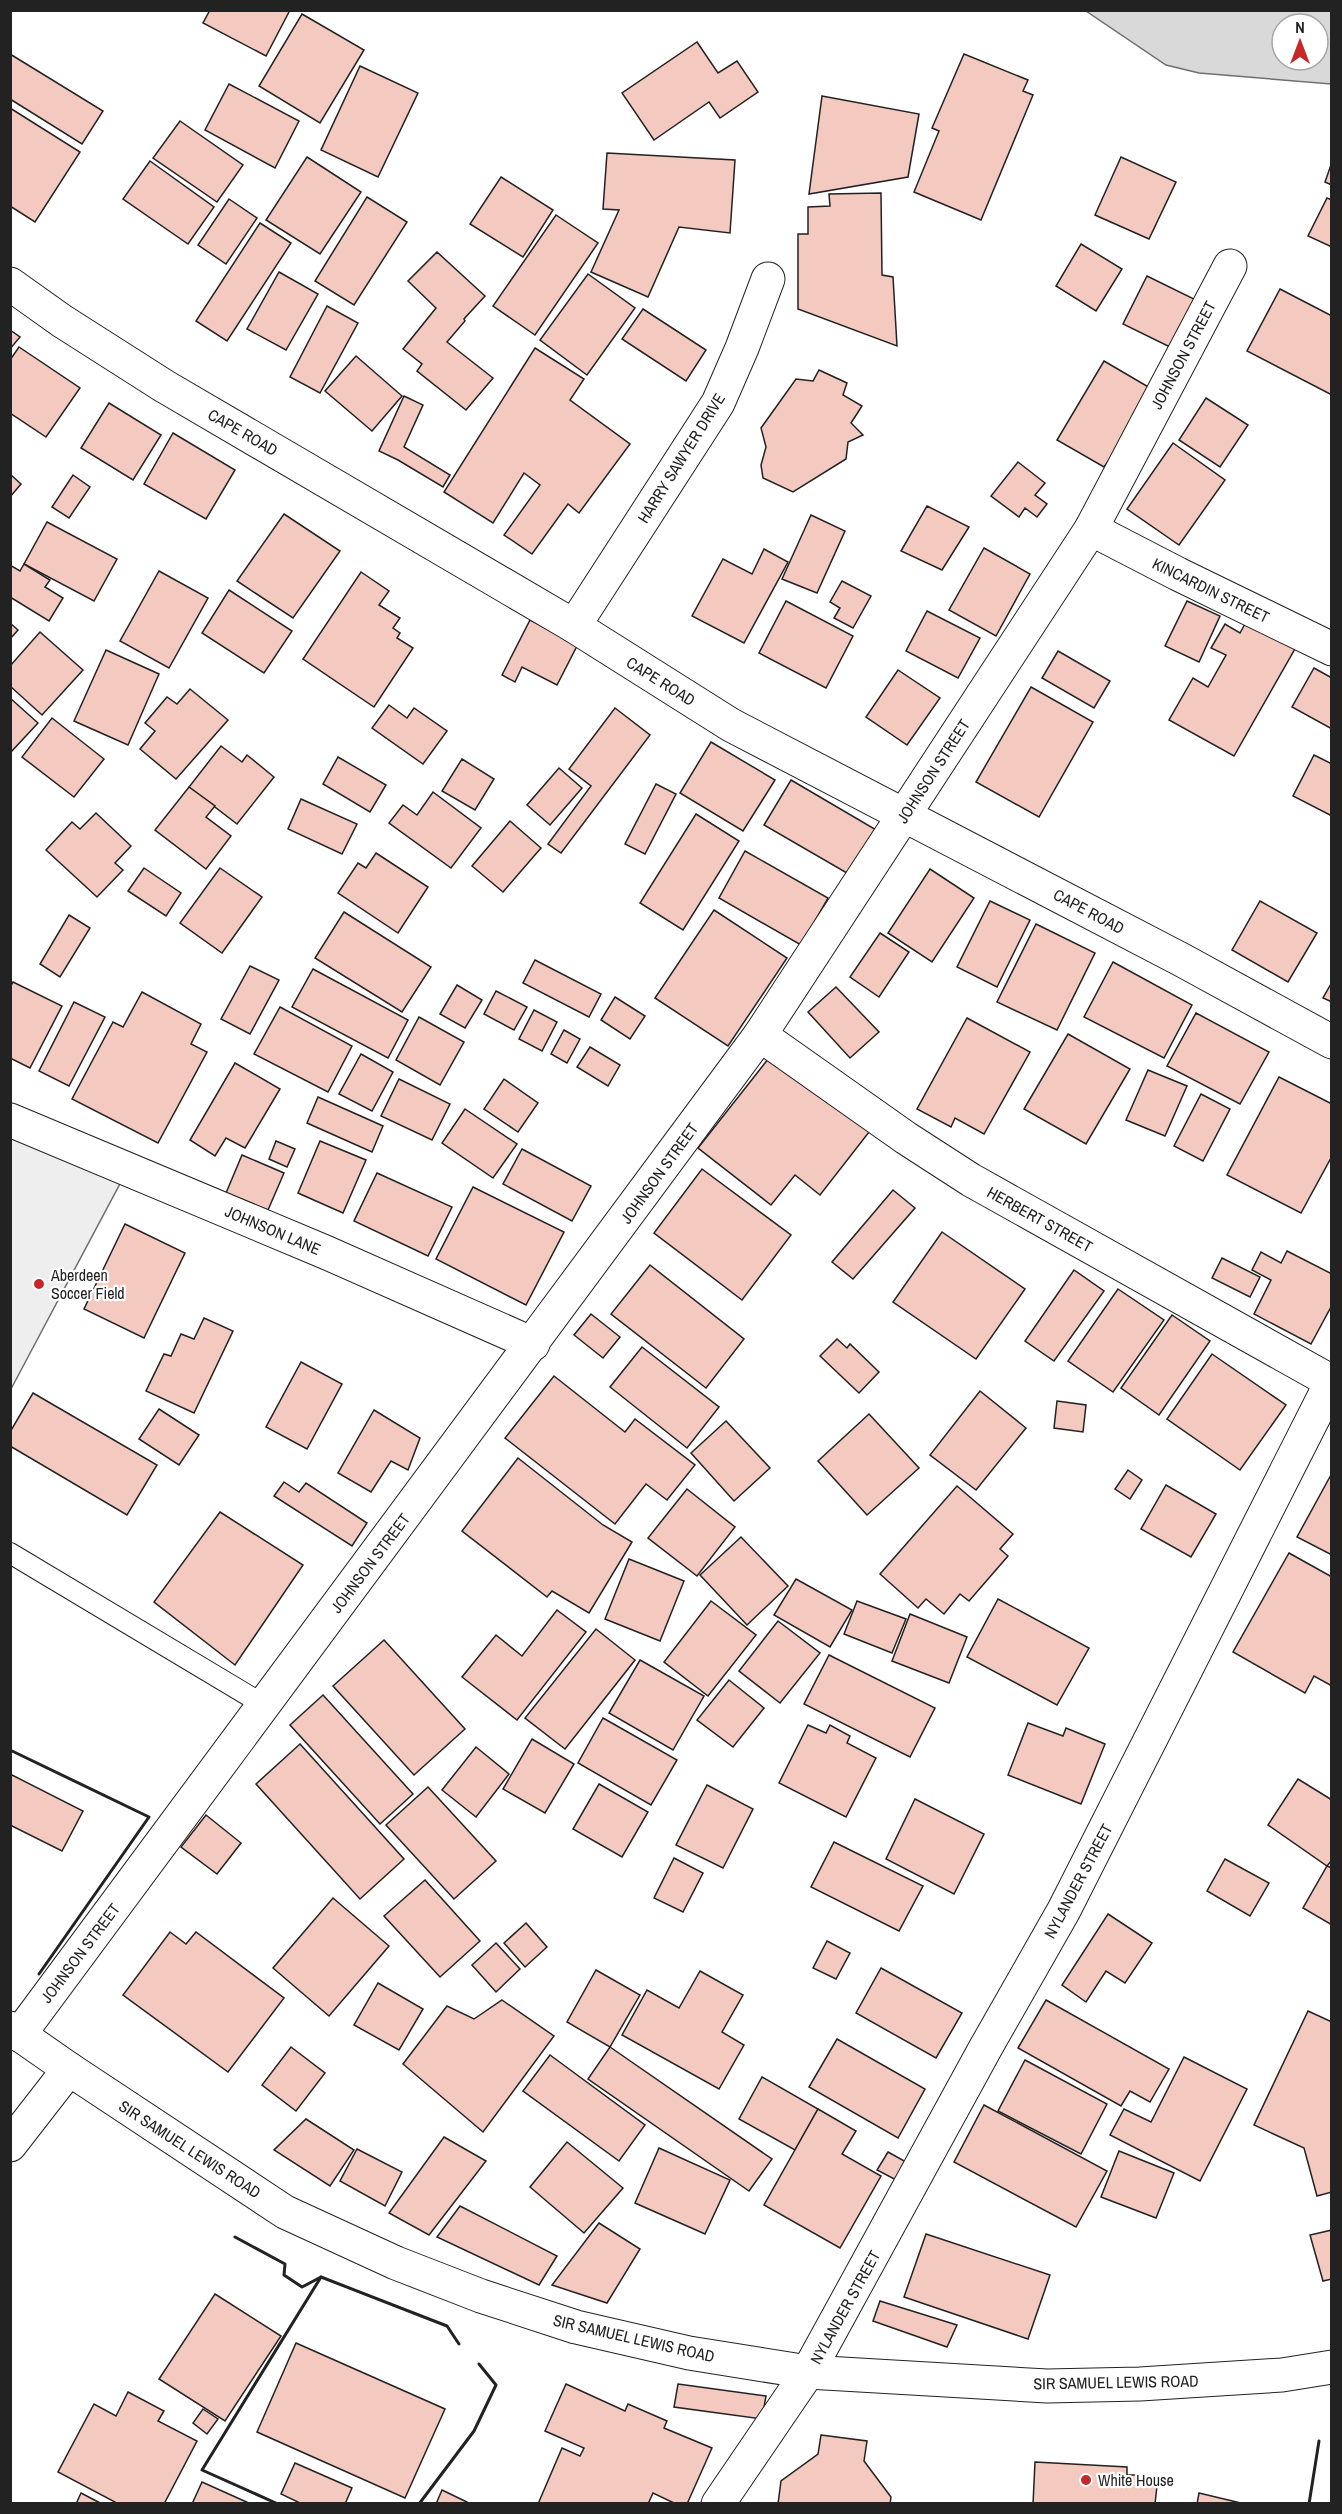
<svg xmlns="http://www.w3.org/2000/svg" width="1342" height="2514" viewBox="0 0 1342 2514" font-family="'Archivo Narrow',sans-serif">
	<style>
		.green { fill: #eee; stroke: #6f6f6f; stroke-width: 1.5 }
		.water { fill: #d9d9d9; stroke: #6f6f6f; stroke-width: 1.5; fill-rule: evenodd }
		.building { fill: #f3c9c0; stroke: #222; stroke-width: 1.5 }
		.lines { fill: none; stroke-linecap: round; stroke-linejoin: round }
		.lane-casing { stroke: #222; stroke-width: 22 }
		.street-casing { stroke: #222; stroke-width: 35 }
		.secondary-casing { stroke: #222; stroke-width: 35 }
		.lane { stroke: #fff; stroke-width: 20 }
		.street { stroke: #fff; stroke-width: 33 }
		.secondary { stroke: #fff; stroke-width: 33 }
		.wall { stroke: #222; stroke-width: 3 }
		.poi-dot { fill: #c62828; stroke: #fff; stroke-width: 2 }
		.labels { text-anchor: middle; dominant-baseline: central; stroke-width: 4.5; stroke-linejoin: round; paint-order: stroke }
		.street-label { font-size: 16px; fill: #222; stroke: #fff }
		.poi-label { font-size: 16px; fill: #222; stroke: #fff; text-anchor: start }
	</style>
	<rect width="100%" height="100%" fill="#fff"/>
	<path class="green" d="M11,1130L123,1178L11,1389Z"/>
	<path class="water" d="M1086,11H1331V84L1199,73L1166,65ZM1282,24H1318V60H1282Z"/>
	<g class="building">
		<path d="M210,10H290L266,56L203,23Z"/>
		<path d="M302,14L364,50L320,123L259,86Z"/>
		<path d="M697,42L718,73L737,61L758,92L720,118L709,102L654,140L622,93Z"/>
		<path d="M10,54L103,111L82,144L10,99Z"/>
		<path d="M964,54L1028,80L1023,91L1033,95L981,220L914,192L939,131L932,128Z"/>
		<path d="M360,66L418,93L378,177L321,150Z"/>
		<path d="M229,84L299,121L275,168L205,130Z"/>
		<path d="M822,96L919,114L908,177L809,194Z"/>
		<path d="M10,108L80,152L35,222L10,206Z"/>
		<path d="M180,121L243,165L217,202L153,158Z"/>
		<path d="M607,153L735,160L730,233L679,227L648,297L591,272L619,210L603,209Z"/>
		<path d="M307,157L361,192L320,254L266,220Z"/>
		<path d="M1121,157L1176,182L1149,239L1095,215Z"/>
		<path d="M150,161L214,207L188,244L123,199Z"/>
		<path d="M1332,162V185L1325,182Z"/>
		<path d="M501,177L553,210L523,257L470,224Z"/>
		<path d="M881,193L882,275L893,277L897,346L798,309V234H808V207L830,206L829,194Z"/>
		<path d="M367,197L407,222L354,305L315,281Z"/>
		<path d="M1327,198L1332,200V247L1308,236Z"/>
		<path d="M229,199L257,218L226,264L198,245Z"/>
		<path d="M556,215L598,243L535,335L493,306Z"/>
		<path d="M260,223L291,243L227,341L196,321Z"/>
		<path d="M1081,244L1122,269L1096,311L1056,286Z"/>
		<path d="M437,252L485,296L464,319L465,321L447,342L493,378L466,410L417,371L422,364L403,349L436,308L408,281Z"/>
		<path d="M279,272L318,294L286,350L247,329Z"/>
		<path d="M588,274L635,308L587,375L540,340Z"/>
		<path d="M1147,276L1196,300L1172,348L1123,324Z"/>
		<path d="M1280,289L1332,316V395L1247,351Z"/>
		<path d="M327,306L358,323L320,393L290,377Z"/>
		<path d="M643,309L706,350L686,381L622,339Z"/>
		<path d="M10,330L20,337L10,349Z"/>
		<path d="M19,347L80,388L46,437L10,413V360Z"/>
		<path d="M535,348L584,379L570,400L630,444L579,513L568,504L532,554L504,535L540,485L524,473L493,523L444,492Z"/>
		<path d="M356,356L402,396L372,431L325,391Z"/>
		<path d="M1104,361L1157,392L1104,467L1057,440Z"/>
		<path d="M819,370L847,383L843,395L862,406L851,423L863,435L848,442L846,459L793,492L763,478L761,465L766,447L761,428L796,379L813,381Z"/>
		<path d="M404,396L423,405L404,447L450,475L443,487L398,460L379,451Z"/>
		<path d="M1206,398L1248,425L1220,467L1179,440Z"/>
		<path d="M109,403L161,435L133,480L81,448Z"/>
		<path d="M173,433L235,470L206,519L144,484Z"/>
		<path d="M1173,443L1225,480L1179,545L1127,509Z"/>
		<path d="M1018,462L1045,483L1035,495L1047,504L1037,517L1025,508L1019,517L991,496Z"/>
		<path d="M10,474L21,484L10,497Z"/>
		<path d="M73,475L90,487L69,518L52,507Z"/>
		<path d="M927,506L969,527L942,570L901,551Z"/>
		<path d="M284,514L340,551L293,618L237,581Z"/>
		<path d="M811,515L845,531L817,593L782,579Z"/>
		<path d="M47,522L117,559L94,601L24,564Z"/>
		<path d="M984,548L1030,574L996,636L949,610Z"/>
		<path d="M764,549L788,562L744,643L692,616L723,559L752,574Z"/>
		<path d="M24,564L50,580L45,587L63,598L49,621L10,597V565L20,571Z"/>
		<path d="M159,571L208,598L169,668L120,641Z"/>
		<path d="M361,572L389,591L379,605L400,618L393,628L400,633L397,638L413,648L374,707L303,659Z"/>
		<path d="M842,581L871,596L853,628L834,618L840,608L830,602Z"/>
		<path d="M229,590L292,631L264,673L202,633Z"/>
		<path d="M786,601L853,636L826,688L759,653Z"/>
		<path d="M1187,601L1220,616L1199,662L1165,646Z"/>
		<path d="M927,611L980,638L958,678L906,651Z"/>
		<path d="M1251,613L1300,640L1234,756L1169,720L1193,678L1208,687L1226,655L1211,648L1225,624L1240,633Z"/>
		<path d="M530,620L578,644L557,685L522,667L515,682L502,675Z"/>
		<path d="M10,623L18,630L10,639Z"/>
		<path d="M40,632L83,670L42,715L10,686V666Z"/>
		<path d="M106,650L159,674L128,745L74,721Z"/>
		<path d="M1058,651L1110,681L1094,708L1042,678Z"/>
		<path d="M1314,668L1332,678V729L1292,707Z"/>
		<path d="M898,670L940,698L907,745L866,717Z"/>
		<path d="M1031,687L1093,722L1039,817L976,782Z"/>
		<path d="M190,689L228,720L176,779L140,749L155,731L145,723L167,697L177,704Z"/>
		<path d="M10,698L38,723L10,753Z"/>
		<path d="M389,705L407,718L414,708L447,731L423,764L372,728Z"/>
		<path d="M615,708L650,735L561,853L548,844L591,786L569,769Z"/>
		<path d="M52,718L104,759L74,797L22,757Z"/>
		<path d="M711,742L775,780L743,831L680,793Z"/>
		<path d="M221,746L242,762L247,755L274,777L237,824L189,787Z"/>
		<path d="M1314,755L1332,764V811L1330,815L1293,796Z"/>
		<path d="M338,757L386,785L370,812L323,784Z"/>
		<path d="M462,759L494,779L475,810L442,791Z"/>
		<path d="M559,768L582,788L550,825L527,805Z"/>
		<path d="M791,780L878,831L852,876L764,825Z"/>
		<path d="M656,784L676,794L645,854L625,844Z"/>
		<path d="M189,787L215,806L206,817L231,836L206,869L155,830Z"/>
		<path d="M433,792L481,828L451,868L389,823L403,805L417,815Z"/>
		<path d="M301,799L357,824L342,854L288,829Z"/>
		<path d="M96,813L131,846L115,863L123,870L97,897L46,850L72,822L80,829Z"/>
		<path d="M696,814L739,841L683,930L640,903Z"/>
		<path d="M510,821L541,848L503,892L472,866Z"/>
		<path d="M745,851L828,898L801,945L719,898Z"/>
		<path d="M376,853L428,887L398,933L338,893L358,863L366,868Z"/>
		<path d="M144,868L181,893L166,916L128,891Z"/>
		<path d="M220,868L262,897L222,953L180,923Z"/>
		<path d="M930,869L974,898L932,962L888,933Z"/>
		<path d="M990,901L1030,920L997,987L957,967Z"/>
		<path d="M1260,901L1317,933L1288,982L1232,950Z"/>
		<path d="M714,910L787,958L728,1046L655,998Z"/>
		<path d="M344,912L431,967L402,1012L315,958Z"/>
		<path d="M69,915L90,928L60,977L40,964Z"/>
		<path d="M1036,924L1095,953L1057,1030L997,1002Z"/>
		<path d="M880,933L909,952L879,997L850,977Z"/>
		<path d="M535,960L601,994L589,1017L523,983Z"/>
		<path d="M1113,962L1192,1005L1164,1058L1084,1017Z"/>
		<path d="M250,966L279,980L250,1034L221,1019Z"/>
		<path d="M313,969L408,1020L388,1058L292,1007Z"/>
		<path d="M13,982L62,1006L30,1068L10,1058V987Z"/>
		<path d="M1332,982V1002L1323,998Z"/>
		<path d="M457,985L482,1000L465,1028L440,1014Z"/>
		<path d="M836,987L879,1032L850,1058L808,1012Z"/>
		<path d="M496,991L527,1007L514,1030L484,1014Z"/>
		<path d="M142,992L201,1024L191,1044L207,1052L158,1143L72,1099L113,1022L123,1027Z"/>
		<path d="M615,997L645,1016L630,1039L601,1020Z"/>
		<path d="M74,1002L105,1017L69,1086L39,1071Z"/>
		<path d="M280,1007L352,1046L328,1092L254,1054Z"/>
		<path d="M534,1010L557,1022L542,1051L519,1039Z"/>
		<path d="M1196,1013L1269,1052L1240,1104L1167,1066Z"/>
		<path d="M419,1017L464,1042L440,1085L396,1060Z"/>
		<path d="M967,1018L1030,1052L984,1134L955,1118L951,1127L917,1109Z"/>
		<path d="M564,1030L580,1039L567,1063L551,1054Z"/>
		<path d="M1068,1034L1130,1069L1086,1144L1024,1109Z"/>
		<path d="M590,1047L620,1065L608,1086L577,1067Z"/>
		<path d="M776,1049L880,1118L820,1195L795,1175L771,1205L698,1148Z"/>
		<path d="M361,1054L393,1072L372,1111L339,1094Z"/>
		<path d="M235,1063L280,1089L245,1148L226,1138L215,1156L190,1140Z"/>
		<path d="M1148,1070L1187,1086L1165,1136L1126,1120Z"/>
		<path d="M1279,1077L1332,1104V1156L1301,1213L1227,1175Z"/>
		<path d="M399,1079L450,1104L432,1140L381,1116Z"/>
		<path d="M504,1079L538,1103L518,1132L484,1109Z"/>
		<path d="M1201,1094L1230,1109L1203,1161L1174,1146Z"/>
		<path d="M318,1097L383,1126L372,1152L307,1123Z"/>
		<path d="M465,1109L517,1144L493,1178L442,1143Z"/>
		<path d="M276,1141L295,1149L287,1167L269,1159Z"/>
		<path d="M320,1141L366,1160L343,1213L298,1193Z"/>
		<path d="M522,1149L591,1186L572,1221L503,1184Z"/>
		<path d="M242,1155L284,1173L268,1210L226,1193Z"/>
		<path d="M702,1169L791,1235L742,1300L654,1233Z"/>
		<path d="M377,1173L452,1207L428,1256L354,1221Z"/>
		<path d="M473,1187L564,1232L526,1305L436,1259Z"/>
		<path d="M893,1190L915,1208L853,1279L832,1262Z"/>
		<path d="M125,1224L185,1253L144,1338L84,1309Z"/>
		<path d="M942,1232L1025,1289L976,1359L893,1302Z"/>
		<path d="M1287,1251L1332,1274V1305L1311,1344L1254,1314L1271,1280L1252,1270L1261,1252L1281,1263Z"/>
		<path d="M1222,1258L1260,1277L1250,1297L1212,1278Z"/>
		<path d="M650,1265L744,1339L706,1388L611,1314Z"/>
		<path d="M1074,1270L1104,1291L1054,1361L1025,1341Z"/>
		<path d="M1118,1289L1164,1320L1113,1392L1068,1361Z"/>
		<path d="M591,1314L620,1337L603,1358L574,1335Z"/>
		<path d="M1172,1315L1210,1341L1159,1415L1121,1388Z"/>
		<path d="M204,1318L233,1331L194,1413L146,1391L164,1354L171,1356L181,1334L194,1339Z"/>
		<path d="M837,1339L847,1348L850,1344L879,1372L859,1393L820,1356Z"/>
		<path d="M642,1347L719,1407L687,1448L610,1387Z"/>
		<path d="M1212,1354L1286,1405L1240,1470L1167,1419Z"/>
		<path d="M301,1362L342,1384L307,1449L266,1427Z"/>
		<path d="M554,1376L625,1432L635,1419L695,1465L667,1500L646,1484L615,1524L505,1438Z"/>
		<path d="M980,1391L1026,1428L976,1490L930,1455Z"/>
		<path d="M33,1393L157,1465L127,1515L10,1446V1432Z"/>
		<path d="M1057,1401L1086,1405L1083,1432L1054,1428Z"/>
		<path d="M159,1409L199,1435L179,1465L139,1439Z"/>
		<path d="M374,1410L420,1438L408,1470L391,1461L371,1492L338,1473Z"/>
		<path d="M869,1414L919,1468L867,1515L818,1461Z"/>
		<path d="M726,1421L770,1468L734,1501L691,1453Z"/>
		<path d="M518,1458L603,1525L632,1542L589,1613L552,1591L547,1597L462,1531Z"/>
		<path d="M1128,1470L1142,1480L1130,1499L1115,1489Z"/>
		<path d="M1332,1473V1555L1297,1537Z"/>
		<path d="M284,1482L299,1492L306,1483L367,1523L352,1546L274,1496Z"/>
		<path d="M1166,1485L1216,1514L1191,1557L1141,1529Z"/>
		<path d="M957,1486L1013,1534L1000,1549L1008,1556L969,1601L960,1594L944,1614L926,1599L918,1608L880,1574Z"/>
		<path d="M687,1489L735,1527L697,1576L648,1538Z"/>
		<path d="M220,1512L303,1565L235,1665L154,1602Z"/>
		<path d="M741,1537L788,1586L747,1625L700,1575Z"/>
		<path d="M1289,1553L1332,1577V1686L1314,1676L1305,1693L1233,1652Z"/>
		<path d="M629,1559L684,1581L660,1641L605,1619Z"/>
		<path d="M796,1579L852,1610L830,1647L774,1615Z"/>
		<path d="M998,1599L1089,1648L1057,1705L967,1657Z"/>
		<path d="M711,1601L756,1635L708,1696L664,1662Z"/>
		<path d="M857,1601L906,1619L892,1653L844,1634Z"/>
		<path d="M557,1610L586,1632L517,1720L462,1677L496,1635L522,1656Z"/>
		<path d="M910,1614L967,1637L949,1683L892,1661Z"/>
		<path d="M778,1621L820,1653L780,1703L739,1671Z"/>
		<path d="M596,1629L635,1660L565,1749L525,1718Z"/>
		<path d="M384,1640L465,1729L414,1775L333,1686Z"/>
		<path d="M829,1655L935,1708L910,1757L804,1704Z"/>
		<path d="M640,1660L704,1696L673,1750L609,1713Z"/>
		<path d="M729,1680L764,1708L733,1747L697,1720Z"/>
		<path d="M323,1695L413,1794L380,1824L290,1725Z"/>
		<path d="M603,1718L677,1760L651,1805L578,1763Z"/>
		<path d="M1028,1723L1063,1736L1066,1728L1105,1744L1081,1804L1008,1775Z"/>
		<path d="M808,1725L826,1733L830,1725L850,1736L847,1743L876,1758L846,1817L779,1783Z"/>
		<path d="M532,1739L574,1764L545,1813L503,1789Z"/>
		<path d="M300,1744L404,1859L360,1899L256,1784Z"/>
		<path d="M476,1747L509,1774L476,1817L442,1790Z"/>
		<path d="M10,1774L83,1811L62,1851L10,1825Z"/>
		<path d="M1298,1779L1332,1800V1860L1327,1866L1268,1825Z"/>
		<path d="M599,1784L648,1812L622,1857L573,1829Z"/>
		<path d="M707,1785L753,1809L723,1868L676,1845Z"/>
		<path d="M428,1787L496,1861L454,1899L386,1825Z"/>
		<path d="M915,1799L984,1834L954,1894L886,1859Z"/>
		<path d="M206,1815L241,1843L217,1874L181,1847Z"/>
		<path d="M834,1842L923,1886L899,1931L811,1887Z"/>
		<path d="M674,1858L703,1873L683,1912L654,1898Z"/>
		<path d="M1225,1859L1269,1883L1250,1916L1207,1891Z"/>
		<path d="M1327,1866L1332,1868V1925L1303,1908Z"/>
		<path d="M425,1880L480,1941L440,1977L384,1916Z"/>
		<path d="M333,1898L389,1946L329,2016L273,1968Z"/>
		<path d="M1108,1914L1152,1943L1125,1983L1106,1971L1086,2002L1062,1985Z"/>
		<path d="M526,1923L547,1947L525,1967L504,1943Z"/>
		<path d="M170,1932L186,1944L196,1932L284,1998L228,2072L123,1995Z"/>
		<path d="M827,1941L850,1953L836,1979L813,1968Z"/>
		<path d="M496,1943L520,1969L496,1992L472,1965Z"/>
		<path d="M881,1968L962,2013L936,2058L856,2013Z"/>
		<path d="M596,1970L640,1995L610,2047L567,2022Z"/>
		<path d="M700,1971L743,1995L722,2032L744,2045L719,2089L622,2035L647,1990L679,2008Z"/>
		<path d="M378,1983L423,2009L399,2050L354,2025Z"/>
		<path d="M502,2000L554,2036L483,2132L403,2064L447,2006L474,2019Z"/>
		<path d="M1046,2000L1169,2069L1150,2102L1130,2091L1121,2106L1018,2048Z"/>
		<path d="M1308,2011L1332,2022V2192L1317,2196L1304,2148L1254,2125Z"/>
		<path d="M837,2039L925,2089L898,2138L809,2087Z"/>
		<path d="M291,2047L325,2073L296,2111L262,2085Z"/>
		<path d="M610,2047L772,2159L749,2191L588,2079Z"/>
		<path d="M550,2055L645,2125L619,2161L523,2091Z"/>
		<path d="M1184,2057L1247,2089L1200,2181L1110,2135L1124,2109L1151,2122Z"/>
		<path d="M1025,2060L1107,2104L1081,2154L998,2111Z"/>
		<path d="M762,2077L818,2109L795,2150L739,2119Z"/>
		<path d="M984,2105L1107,2171L1076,2227L954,2162Z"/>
		<path d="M818,2109L856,2131L842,2154L881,2176L840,2248L764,2205Z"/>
		<path d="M306,2119L354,2150L330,2186L274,2150Z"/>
		<path d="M444,2137L486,2161L429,2235L389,2213Z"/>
		<path d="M567,2142L623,2188L584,2233L530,2187Z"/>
		<path d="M659,2148L730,2180L705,2234L635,2203Z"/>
		<path d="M357,2149L402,2172L385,2206L340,2181Z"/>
		<path d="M1119,2151L1174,2173L1156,2218L1101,2197Z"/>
		<path d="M888,2152L908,2163L898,2181L877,2170Z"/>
		<path d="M460,2206L557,2256L539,2285L437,2237Z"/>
		<path d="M599,2223L640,2249L607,2303L552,2285Z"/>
		<path d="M1332,2230V2279L1323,2281L1310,2235Z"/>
		<path d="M926,2234L1050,2275L1028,2339L904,2297Z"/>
		<path d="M215,2294L281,2336L225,2421L159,2379Z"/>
		<path d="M880,2301L957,2325L947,2347L873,2321Z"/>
		<path d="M296,2343L445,2409L405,2498L257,2432Z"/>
		<path d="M566,2384L625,2411L628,2404L667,2421L664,2428L712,2448L687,2504H676L653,2493L648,2504H538L562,2448L580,2456L584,2448L545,2431Z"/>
		<path d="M678,2384L766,2396L762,2419L674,2407Z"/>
		<path d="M128,2392L164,2411L158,2421L197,2441L164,2504H114L115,2502L58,2472L94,2404L116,2416Z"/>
		<path d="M203,2409L218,2419L207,2434L193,2423Z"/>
		<path d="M821,2435L867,2441L864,2461L891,2497L890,2504H778L781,2481L818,2454Z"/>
		<path d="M1035,2462L1127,2467V2475H1138L1137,2485L1157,2486L1155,2504H1033Z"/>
		<path d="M295,2463L352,2488L345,2504H302L281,2494Z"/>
		<path d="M202,2482L251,2504H192Z"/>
		<path d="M442,2490L471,2504H436Z"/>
		<path d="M81,2493L102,2504H76Z"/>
		<path d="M1199,2493L1245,2504H1197Z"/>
	</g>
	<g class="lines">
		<g class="lane-casing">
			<path id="lane" d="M10,1553L264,1705"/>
		</g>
		<g class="street-casing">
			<g id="street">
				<path d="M1091,529L1178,574L1332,649"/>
				<path d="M574,626L718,403L742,348L768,279"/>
				<path d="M760,1035L906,1138L971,1180L1332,1382"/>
				<path d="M10,1120L325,1252L533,1344"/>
				<path d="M19,2035L760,1035L1091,529L1230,266"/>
				<path d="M10,2145L69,2069"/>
				<path d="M718,2504L808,2372L986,2047L1064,1910L1332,1381"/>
			</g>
		</g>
		<g class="secondary-casing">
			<g id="secondary">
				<path d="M10,284L62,321L164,386L574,626L731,725L1182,960L1332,1042"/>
				<path d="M10,2028L69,2069L285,2212L396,2263L481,2296L576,2327L689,2353L808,2372L1047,2386L1140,2384L1282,2375L1332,2367"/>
			</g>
		</g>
		<use href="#lane" class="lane"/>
		<use href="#street" class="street"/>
		<use href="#secondary" class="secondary"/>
		<g class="wall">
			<path d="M10,1750L149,1817L39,1974"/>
			<path d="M235,2237L285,2264L284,2275L302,2287L321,2277L447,2326L459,2344"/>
			<path d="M278,2504L202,2470L321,2277"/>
			<path d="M419,2504L474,2431L496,2385L479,2364"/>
			<path d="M1309,2504L1319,2441"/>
		</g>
	</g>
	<g class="poi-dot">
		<circle cx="39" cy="1284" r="6"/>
		<circle cx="1086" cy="2480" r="6"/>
	</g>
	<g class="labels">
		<g class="street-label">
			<text transform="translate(1183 355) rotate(-62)">JOHNSON STREET</text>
			<text transform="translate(243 432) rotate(30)">CAPE ROAD</text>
			<text transform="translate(681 458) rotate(-58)">HARRY SAWYER DRIVE</text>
			<text transform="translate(1211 590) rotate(26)">KINCARDIN STREET</text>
			<text transform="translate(661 681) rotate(32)">CAPE ROAD</text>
			<text transform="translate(933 771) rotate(-57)">JOHNSON STREET</text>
			<text transform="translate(1089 911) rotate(28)">CAPE ROAD</text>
			<text transform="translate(659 1173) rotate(-54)">JOHNSON STREET</text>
			<text transform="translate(1040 1219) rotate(29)">HERBERT STREET</text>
			<text transform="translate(273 1230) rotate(23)">JOHNSON LANE</text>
			<text transform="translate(370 1563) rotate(-53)">JOHNSON STREET</text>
			<text transform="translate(1078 1881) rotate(-62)">NYLANDER STREET</text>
			<text transform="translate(80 1953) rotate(-53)">JOHNSON STREET</text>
			<text transform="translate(190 2149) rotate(33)">SIR SAMUEL LEWIS ROAD</text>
			<text transform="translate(845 2307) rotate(-61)">NYLANDER STREET</text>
			<text transform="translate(634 2338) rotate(13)">SIR SAMUEL LEWIS ROAD</text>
			<text transform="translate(1116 2382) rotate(-1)">SIR SAMUEL LEWIS ROAD</text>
		</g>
		<g class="poi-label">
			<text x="51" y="1275">Aberdeen<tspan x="51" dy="18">Soccer Field</tspan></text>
			<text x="1098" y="2480">White House</text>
		</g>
	</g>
	<rect width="1342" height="2514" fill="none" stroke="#222222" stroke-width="24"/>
	<g transform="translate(1300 42)"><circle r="28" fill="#ffffff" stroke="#a7a7a7" stroke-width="1.5"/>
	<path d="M0-4.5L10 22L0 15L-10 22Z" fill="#c62828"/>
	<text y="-9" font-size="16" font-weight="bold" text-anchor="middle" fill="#222222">N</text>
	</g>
</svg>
